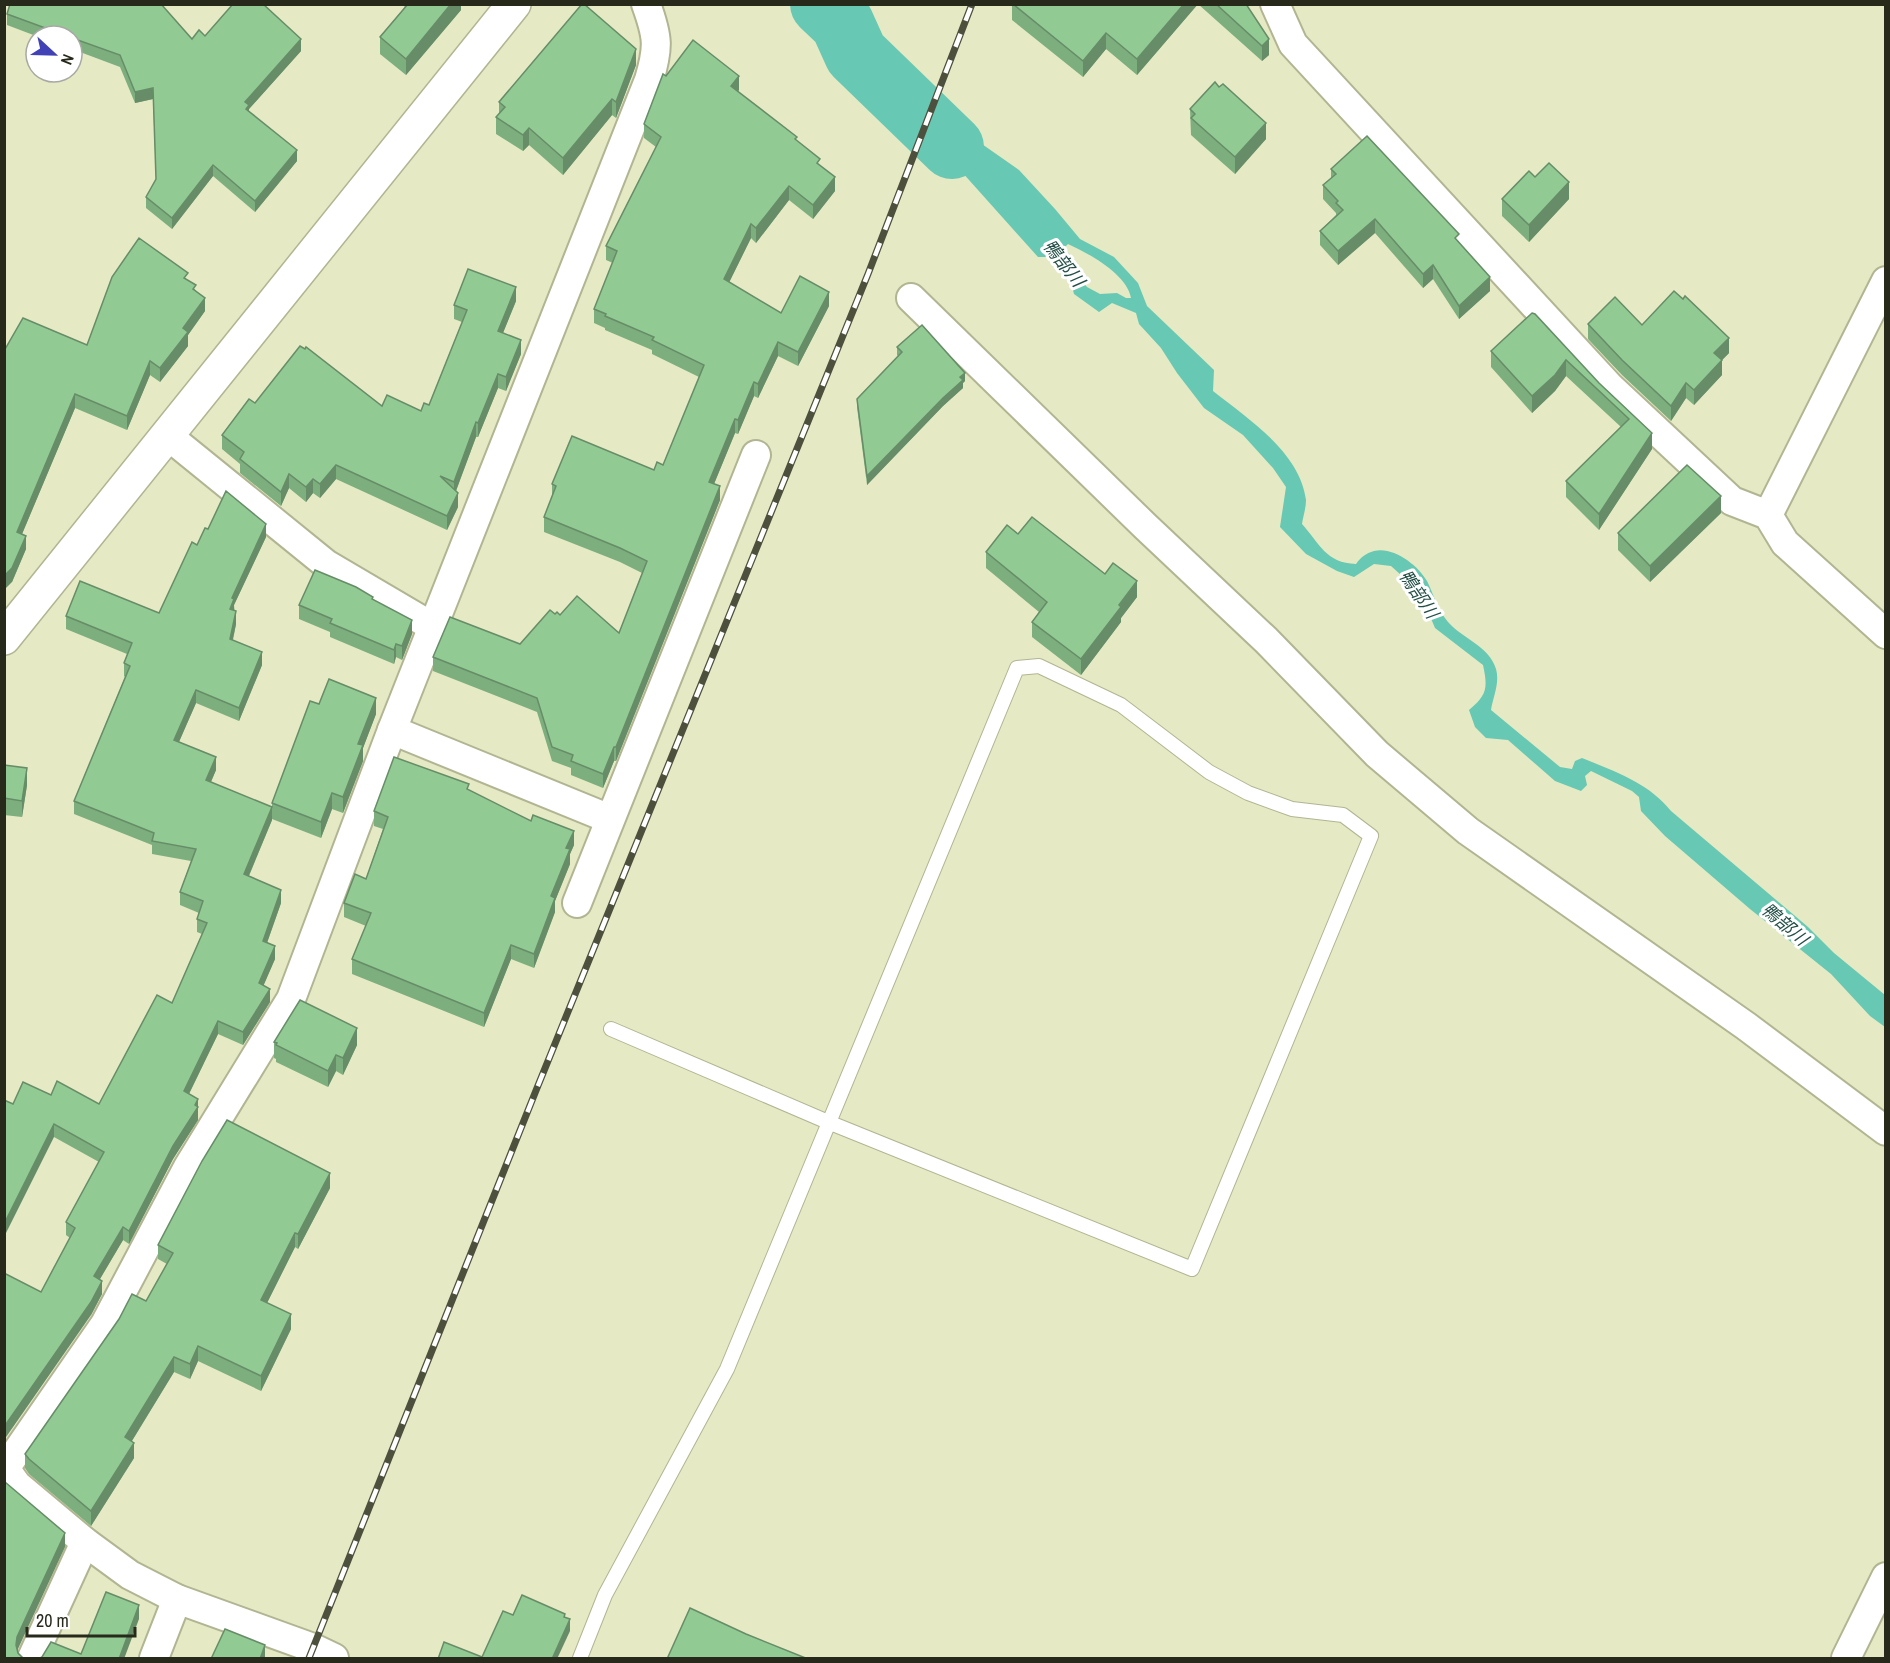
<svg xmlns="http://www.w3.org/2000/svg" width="1890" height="1663" viewBox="0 0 1890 1663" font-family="'Archivo Narrow','Noto Sans JP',sans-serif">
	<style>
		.water { fill: #67c8b3; fill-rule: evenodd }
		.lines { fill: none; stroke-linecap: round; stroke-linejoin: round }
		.river { stroke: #67c8b3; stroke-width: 64 }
		.service-casing { stroke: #b2b592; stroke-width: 16 }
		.minor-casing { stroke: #b2b592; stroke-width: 32 }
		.tertiary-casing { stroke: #b2b592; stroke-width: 36 }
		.service { stroke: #fff; stroke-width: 14 }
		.minor { stroke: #fff; stroke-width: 28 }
		.tertiary { stroke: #fff; stroke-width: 33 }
		.rail-casing { stroke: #4e503e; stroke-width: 7 }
		.rail { stroke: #fff; stroke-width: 4.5; stroke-dasharray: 14; stroke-linecap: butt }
		.wall { fill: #7dae7e }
		.shaded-wall { fill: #668d67 }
		.building { fill: #91ca93; stroke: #668d67; stroke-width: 1.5 }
		.labels { text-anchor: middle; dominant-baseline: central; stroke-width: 6; stroke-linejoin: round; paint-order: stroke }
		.water-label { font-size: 18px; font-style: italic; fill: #234f46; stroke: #fff }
	</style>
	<rect width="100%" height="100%" fill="#e5e9c4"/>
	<path class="water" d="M893,78L916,98L1019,170L1055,209L1080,239L1114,257L1138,283L1147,306L1214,370L1213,391C1248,419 1300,452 1306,500C1306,508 1303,517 1302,524C1320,544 1326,563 1356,564C1360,558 1366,553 1374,551C1393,546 1418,565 1427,581C1434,595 1437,609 1448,622C1463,639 1489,646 1496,669C1500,683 1493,697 1491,710L1560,767L1572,769L1575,761L1582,758C1614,771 1649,783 1671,811L1808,927L1834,953L1885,995V1027L1870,1016L1831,974L1750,909L1665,836L1641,811L1639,797L1632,791L1591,771L1585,776L1587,785L1581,791L1555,781L1508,740L1486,738L1475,727L1469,710C1487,695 1488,688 1483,665L1435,628L1427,609L1411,584L1391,566L1374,564L1354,577L1337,571L1306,554L1280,527L1286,487L1273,468L1243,435L1204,408L1177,373L1161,348L1139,324L1136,313L1112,303L1099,312L1074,294L1070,279L1047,257H1038L961,171L885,95ZM1068,244C1088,253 1127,274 1131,298H1126L1117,293L1100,294L1087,287L1081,280L1078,264L1064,248Z"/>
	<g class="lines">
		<path class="river" d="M822,4L842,23L856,54L952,147"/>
		<g class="service-casing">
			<path id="service" d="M580,1658L605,1595L727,1369L1017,668L1039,666L1121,705L1209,772L1248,793L1292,809L1343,815L1371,836L1192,1269L828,1122L611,1029"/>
		</g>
		<g class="minor-casing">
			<g id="minor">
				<path d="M1275,4L1293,44L1610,387L1732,501L1768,515L1785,543L1886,634"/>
				<path d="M911,298L1145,526L1266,640L1377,754L1468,831L1746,1026L1886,1131"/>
				<path d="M167,435L326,564L433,627"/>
				<path d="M1768,515L1886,281"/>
				<path d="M392,730L610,819"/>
				<path d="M577,903L756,455"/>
				<path d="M4,1467L17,1485L85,1542L130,1575L177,1599L313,1648L334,1658"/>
				<path d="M4,1470L105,1324L188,1167L291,999L392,730L649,80C659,47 658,37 646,4"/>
				<path d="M32,1658L85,1542"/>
				<path d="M154,1658L177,1599"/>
				<path d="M1846,1658L1886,1577"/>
			</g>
		</g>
		<g class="tertiary-casing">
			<path id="tertiary" d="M4,638L514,4"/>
		</g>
		<use href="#service" class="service"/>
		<use href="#minor" class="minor"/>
		<use href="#tertiary" class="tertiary"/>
		<g class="rail-casing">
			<path id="rail" d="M309,1658L537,1088L868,274L972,4"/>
		</g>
		<use href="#rail" class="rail"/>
	</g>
	<g class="wall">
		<path d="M402,4H461V10L406,75L380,54V37L405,7Z"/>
		<path d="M1012,4H1198L1137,75L1106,49L1083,77L1012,20Z"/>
		<path d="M1198,4H1246L1269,55L1262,61Z"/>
		<path d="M7,14L192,39L205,36L301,51L249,109V111L297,161L255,212L213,176L172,229L146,208V197L156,180L153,99L135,103L120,67L72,49V36H36L7,25Z"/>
		<path d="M636,65L616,118L612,115L563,175L529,145L523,151L496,134V117L499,114V102Z"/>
		<path d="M666,76L739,90L737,92L797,141L820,166L835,191L813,219L789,200L756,243L751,238L729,282L781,313L829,306L798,366L778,356L758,398L754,396L738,434L735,433L714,484L720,500L616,761H614L603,788L571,775V768L552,761L537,712L433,671V657L520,644L555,614L619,633L642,573L620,562L544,532V517L552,496V484L654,470L663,465L699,377L652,354V350L605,330V328L594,323V309L613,263L606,260V246L656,147L644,138V124Z"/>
		<path d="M1219,87L1266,139L1235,174L1191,135L1190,109Z"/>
		<path d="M1331,169L1459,242L1490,291L1459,319L1433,279L1423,288L1375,233L1338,265L1320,245V231L1336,215V213L1323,199V185L1331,178Z"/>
		<path d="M1535,177L1569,199L1529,242L1502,216V199Z"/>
		<path d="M188,280L196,291L205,311L188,335V346L160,382L150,375L127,430L75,408L22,534L26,549L12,582L4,351L87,345Z"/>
		<path d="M516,301L503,333L521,354L506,391L498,388L478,437H476L456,491L458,507L447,530L336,479L320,498L313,493L306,502L289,488L281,506L240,473V464L222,449V435L255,403L382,406L421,411L429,405L462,322L454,319V305Z"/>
		<path d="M1532,313L1599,383L1652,433V449L1599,530L1566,497V481L1621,427L1566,376L1555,391L1532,413L1491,367V351Z"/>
		<path d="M1588,324L1642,325L1729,353L1722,360V375L1694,405L1686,398L1671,421L1622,375L1588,339Z"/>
		<path d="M897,347L965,381L963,383V388L943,406L867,485L857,407V399L898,356L897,355Z"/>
		<path d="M1721,513L1650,582L1618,550V533Z"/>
		<path d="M208,529L266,537L234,605L236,624L233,640L262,665L239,721L196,703L179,742L216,770L211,782L272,820L249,876L281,903L267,943L275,959L263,986L270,1002L243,1045L218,1034L189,1094L198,1112V1120L173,1159L129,1244L123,1240L100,1279L102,1294L91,1315L41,1292L70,1238L66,1235V1222L99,1162L54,1137L13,1104L51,1095L99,1104L172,1003L202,934L197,932V919L199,913L180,905V892L191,861L152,854V845L74,814V801L125,677L124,676V663L127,654L66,629V616L159,613L197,545Z"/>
		<path d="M1018,534L1105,574L1137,597L1121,618V622L1081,675L1032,637V622L1039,612L986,568V552Z"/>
		<path d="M373,600L412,634L402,660L396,657L394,664L330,637V632L299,619V605Z"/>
		<path d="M319,704L376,714L363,748V761L343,813L332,809L321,838L272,819V803Z"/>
		<path d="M4,765L27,785L22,817L4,815Z"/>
		<path d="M469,790L574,845L570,854V864L555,901V912L534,968L511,959L484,1027L352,974V959L366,926L344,917V903L366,879L383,829L374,826V811Z"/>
		<path d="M274,1042L357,1045L343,1075L336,1071L328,1087L276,1062V1059L274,1058Z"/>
		<path d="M330,1188L298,1249L295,1247L267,1303L291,1329L261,1391L198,1361L190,1379L174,1372L132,1441L134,1458L91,1526L29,1474L25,1468V1454L146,1301L167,1264L158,1259V1245Z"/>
	</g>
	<g class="shaded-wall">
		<path d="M451,4H461V10L406,75V59Z"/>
		<path d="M1184,4H1198L1137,75V59Z"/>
		<path d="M1106,33V49L1083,77V61Z"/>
		<path d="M301,39V51L249,109V117L246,120L245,102Z"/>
		<path d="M1269,39V55L1262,61V46Z"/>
		<path d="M636,49V65L616,118V102Z"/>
		<path d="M739,76V90L731,101V86Z"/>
		<path d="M153,88V99L135,103V92Z"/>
		<path d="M612,99V115L563,175V158Z"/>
		<path d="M1266,123V139L1235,174V157Z"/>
		<path d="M529,128V145L523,151V135Z"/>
		<path d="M297,150V161L255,212V201Z"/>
		<path d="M213,165V176L172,229V218Z"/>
		<path d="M835,177V191L813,219V205Z"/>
		<path d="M1569,182V199L1529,242V225Z"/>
		<path d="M789,186V200L756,243V228Z"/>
		<path d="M1375,219V233L1338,265V251Z"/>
		<path d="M751,224V238L724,293V279Z"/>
		<path d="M1433,265V279L1423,288V274Z"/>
		<path d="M1490,277V291L1459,319V306Z"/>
		<path d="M516,287V301L498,345V331Z"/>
		<path d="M829,292V306L798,366V352Z"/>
		<path d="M205,298V311L188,335V346L160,382V368L183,328Z"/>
		<path d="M1729,338V353L1722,360V375L1694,405V390L1714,353Z"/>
		<path d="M521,340V354L506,391V377Z"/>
		<path d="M778,342V356L758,398V384Z"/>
		<path d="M1566,360V376L1555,391L1532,413V396Z"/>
		<path d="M150,361V375L127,430V416Z"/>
		<path d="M965,373V381L963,383V388L943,406L867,485V476L960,377Z"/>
		<path d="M498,374V388L478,437V423Z"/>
		<path d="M754,382V396L738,434V420Z"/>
		<path d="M1686,383V398L1671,421V406Z"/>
		<path d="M75,394V408L17,546V532Z"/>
		<path d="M735,419V433L709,496V482Z"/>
		<path d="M476,422V437L454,496V482Z"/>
		<path d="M1652,433V449L1599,530V514Z"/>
		<path d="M336,465V479L320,498V484Z"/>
		<path d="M289,474V488L281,506V492Z"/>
		<path d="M313,479V493L306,502V487Z"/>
		<path d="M720,486V500L616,761V747Z"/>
		<path d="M458,493V507L447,530V516Z"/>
		<path d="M1721,496V513L1650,582V566Z"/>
		<path d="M266,524V537L234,605V612L230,609L232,598Z"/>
		<path d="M26,536V549L12,582L4,590V576Z"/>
		<path d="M1137,581V597L1121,618V622L1081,675V659Z"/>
		<path d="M236,611V624L230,652V639Z"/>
		<path d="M412,620V634L402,660V646Z"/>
		<path d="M396,644V657L394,664V650Z"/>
		<path d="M262,652V665L239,721V708Z"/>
		<path d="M196,690V703L174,753V740Z"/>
		<path d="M376,698V714L363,748V761L343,813V797L358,744Z"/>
		<path d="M614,747V761L603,788V774Z"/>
		<path d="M216,757V770L206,793V780Z"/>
		<path d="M27,768V785L22,817V801Z"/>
		<path d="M332,793V809L321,838V822Z"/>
		<path d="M272,807V820L244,887V874Z"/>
		<path d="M574,831V845L570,854V864L555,901V912L534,968V954L566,848Z"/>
		<path d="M281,890V903L263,954V941Z"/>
		<path d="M511,945V959L484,1027V1013Z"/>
		<path d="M275,946V959L259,996V983Z"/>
		<path d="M270,989V1002L243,1045V1032Z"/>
		<path d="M218,1021V1034L184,1104V1091Z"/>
		<path d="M357,1028V1045L343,1075V1058Z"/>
		<path d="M336,1055V1071L328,1087V1071Z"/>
		<path d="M198,1099V1120L173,1159L129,1244V1231Z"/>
		<path d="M54,1124V1137L4,1237V1224Z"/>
		<path d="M330,1173V1188L298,1249V1234Z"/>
		<path d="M123,1227V1240L94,1289V1276Z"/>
		<path d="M295,1233V1247L261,1315V1300Z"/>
		<path d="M102,1281V1294L91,1315L4,1440V1427Z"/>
		<path d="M291,1314V1329L261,1391V1376Z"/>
		<path d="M198,1346V1361L190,1379V1364Z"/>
		<path d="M174,1357V1372L125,1452V1437Z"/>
		<path d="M134,1443V1458L91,1526V1511Z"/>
		<path d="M65,1533V1547L17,1651L16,1645L17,1637Z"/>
		<path d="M139,1605V1619L124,1659H119Z"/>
		<path d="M570,1619V1631L557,1659H552Z"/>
		<path d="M265,1645V1659H260Z"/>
	</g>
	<g class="building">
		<path d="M10,4H161L192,39L199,30L205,36L233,4H263L301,39L245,102L249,105L246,109L297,150L255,201L213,165L172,218L146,197L156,179L153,88L135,92L120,55L72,38V36H67L7,14Z"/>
		<path d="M408,4H451L406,59L380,37Z"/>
		<path d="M582,4H584L636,49L616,102L612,99L563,158L529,128L523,135L496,117L505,107L499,102Z"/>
		<path d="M1013,4H1184L1137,59L1106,33L1083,61Z"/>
		<path d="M1216,4H1246L1269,39L1262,46Z"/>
		<path d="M693,40L739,76L731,86L797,137L795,139L820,159L817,163L835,177L813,205L789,186L756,228L751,224L724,279L781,313L800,276L829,292L798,352L778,342L758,384L754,382L738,420L735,419L709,482L720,486L616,747H614L603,774L571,761L573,755L552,747L537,698L433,657L450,617L520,644L550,610L555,614L557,612L560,615L577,596L619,633L647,561L620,548L544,517L556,486L552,484L572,436L654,470L657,462L663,465L704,365L652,340L654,337L605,316L606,314L594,309L617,251L606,246L661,137L644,124L663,74L666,76Z"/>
		<path d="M1215,82L1219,87L1223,84L1266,123L1235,157L1191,118L1195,114L1190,109Z"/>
		<path d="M1367,136L1459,234L1455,238L1490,277L1459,306L1433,265L1423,274L1375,219L1338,251L1320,231L1343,210L1336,203L1338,201L1323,185L1336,174L1331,169Z"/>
		<path d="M1549,163L1569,182L1529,225L1502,199L1529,171L1535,177Z"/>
		<path d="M139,238L188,273L184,278L196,285L193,289L205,298L183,328L188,332L160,368L150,361L127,416L75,394L17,532L26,536L12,568L4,576V351L23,318L87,345L112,277Z"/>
		<path d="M468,269L516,287L498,331L521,340L506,377L498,374L478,423L476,422L454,482L440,476L458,493L447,516L336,465L320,484L313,479L306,487L289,474L281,492L240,459L244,452L222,435L249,399L255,403L300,346L305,349L306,347L382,406L387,395L421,411L424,403L429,405L467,310L454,305Z"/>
		<path d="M1674,291L1683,299L1685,296L1729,338L1714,353L1722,360L1694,390L1686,383L1671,406L1622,360L1588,324L1615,297L1642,325Z"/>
		<path d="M1532,313L1535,314L1599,383L1652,433L1599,514L1566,481L1629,419L1566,360L1555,375L1532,396L1491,351Z"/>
		<path d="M922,325L965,373L960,377L963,380L943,398L867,476L857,399L902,352L897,347Z"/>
		<path d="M1687,465L1721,496L1650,566L1618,533Z"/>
		<path d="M226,491L266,524L232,598L234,599L230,609L236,611L230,639L262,652L239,708L196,690L174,740L216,757L206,780L272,807L244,874L281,890L263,941L275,946L259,983L270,989L243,1032L218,1021L184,1091L198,1099L195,1105L198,1107L173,1146L129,1231L123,1227L94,1276L102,1281L91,1302L4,1427V1273L41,1292L75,1228L66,1222L104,1152L54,1124L4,1224V1100L13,1104L23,1082L51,1095L57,1081L99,1104L157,995L172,1003L207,923L197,919L203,901L180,892L196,849L152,841L154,833L74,801L130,666L124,663L132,643L66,616L80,581L159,613L192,542L197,545L205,528L208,529Z"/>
		<path d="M1032,517L1105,574L1113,563L1137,581L1119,605L1121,607L1081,659L1032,622L1047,602L986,552L1007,525L1018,534Z"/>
		<path d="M315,570L356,587L373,597L372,599L412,620L402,646L396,644L394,650L330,623L332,619L299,605Z"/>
		<path d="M329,679L376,698L358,744L363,745L343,797L332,793L321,822L272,803L310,701L319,704Z"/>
		<path d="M394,757L469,784L467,789L531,821L533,815L574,831L566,848L570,849L551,896L555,898L534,954L511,945L484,1013L352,959L371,913L344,903L355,874L366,879L388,817L374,811Z"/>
		<path d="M4,765L27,768L22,801L4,798Z"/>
		<path d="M300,1000L357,1028L343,1058L336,1055L328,1071L276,1045L277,1043L274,1042Z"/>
		<path d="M227,1120L330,1173L298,1234L295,1233L261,1300L291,1314L261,1376L198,1346L190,1364L174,1357L125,1437L134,1443L91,1511L29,1459L25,1454L119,1319L132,1294L146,1301L173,1253L158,1245L202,1161Z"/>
		<path d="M5,1482L65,1533L17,1637L16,1645L18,1653L24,1659H4V1484Z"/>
		<path d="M106,1592L139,1605L119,1659H38L42,1657L51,1642L81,1654Z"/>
		<path d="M522,1595L565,1614L564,1617L570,1619L552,1659H438L444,1642L482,1657L503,1611L513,1615Z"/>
		<path d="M690,1608L746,1634L808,1659H667Z"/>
		<path d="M225,1629L265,1645L260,1659H211Z"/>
	</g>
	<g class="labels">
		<g class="water-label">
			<text transform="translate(1064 263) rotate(52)">鴨部川</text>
			<text transform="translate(1419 594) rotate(56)">鴨部川</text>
			<text transform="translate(1785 924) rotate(41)">鴨部川</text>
		</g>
	</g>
	<rect width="1890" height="1663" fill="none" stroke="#27291b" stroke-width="12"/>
	<g transform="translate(54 54) rotate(112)"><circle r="28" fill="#ffffff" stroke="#a9a9a4" stroke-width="1.5"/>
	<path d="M0-4.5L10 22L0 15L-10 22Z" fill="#4242b7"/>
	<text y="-9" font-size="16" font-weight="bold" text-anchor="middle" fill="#27291b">N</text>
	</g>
	<path d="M27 1627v9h108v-9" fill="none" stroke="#27291b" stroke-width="3"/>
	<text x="36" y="1627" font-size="18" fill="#27291b" stroke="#ffffff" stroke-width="4.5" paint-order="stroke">20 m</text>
</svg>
